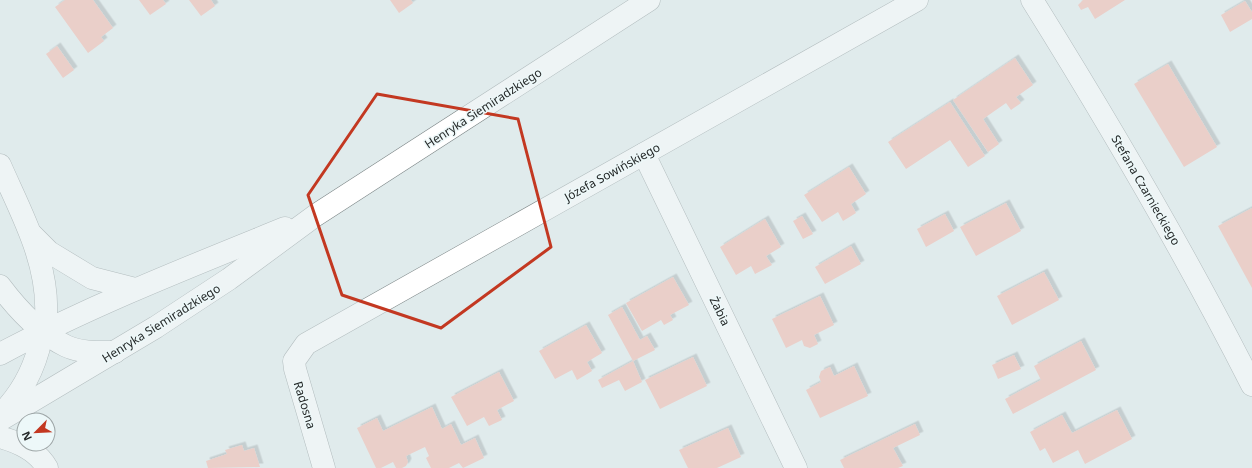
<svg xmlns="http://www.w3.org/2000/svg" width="1252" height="468" viewBox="0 0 1252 468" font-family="'Noto Sans',sans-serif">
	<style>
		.building { fill: #f6ad9e; filter: url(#shadow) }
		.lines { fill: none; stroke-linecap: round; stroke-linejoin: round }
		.minor-casing { stroke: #7e8788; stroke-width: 23 }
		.major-casing { stroke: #7e8788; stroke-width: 23 }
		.minor { stroke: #fff; stroke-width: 22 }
		.major { stroke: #fff; stroke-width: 22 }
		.marked { fill: none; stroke: #c33821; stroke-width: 3; stroke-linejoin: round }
		.labels { text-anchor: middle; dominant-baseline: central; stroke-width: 3; stroke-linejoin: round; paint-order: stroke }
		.street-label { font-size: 12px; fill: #252929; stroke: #edf8f9 }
	</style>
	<defs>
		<filter id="shadow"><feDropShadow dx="3.5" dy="-3.5" stdDeviation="0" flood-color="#0004"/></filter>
	</defs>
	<rect width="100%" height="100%" fill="#e0ebec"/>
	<g class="building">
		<path d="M65,0H93L113,28L101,37L104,41L88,53L55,7Z"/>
		<path d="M139,0H163L166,4L150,15Z"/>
		<path d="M189,0H211L215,6L201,16Z"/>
		<path d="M390,0H411L413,3L399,13Z"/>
		<path d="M1083,0H1125L1095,19L1088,7L1081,10L1078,5Z"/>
		<path d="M1245,1L1252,12V19L1230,32L1221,15Z"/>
		<path d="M57,46L74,70L63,78L46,54Z"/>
		<path d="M1015,58L1033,85L1016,97L1021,103L1011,110L1006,103L983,119L999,144L988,152L953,100Z"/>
		<path d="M1168,64L1217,147L1184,167L1134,84Z"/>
		<path d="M950,102L985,156L968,167L950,140L906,169L888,142Z"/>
		<path d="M849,167L866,194L851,204L856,213L843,221L838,212L822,222L804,195Z"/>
		<path d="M1006,203L1021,231L976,256L960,227Z"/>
		<path d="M1252,208V288L1218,226Z"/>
		<path d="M945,214L954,231L926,247L917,229Z"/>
		<path d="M802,216L813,234L803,239L793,221Z"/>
		<path d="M765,219L781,247L766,256L772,265L755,274L751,266L736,275L720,247Z"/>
		<path d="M851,246L861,264L825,284L815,267Z"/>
		<path d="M1044,272L1059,300L1012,325L997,296Z"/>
		<path d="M673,277L689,305L670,315L673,320L664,325L661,320L642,331L626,303Z"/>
		<path d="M820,296L834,325L814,335L818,344L810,348L804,346L802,340L786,348L772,319Z"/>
		<path d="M622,307L640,340L647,336L655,350L633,361L608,315Z"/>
		<path d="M586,325L602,353L587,362L592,371L577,380L572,370L555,379L539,351Z"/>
		<path d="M1081,341L1096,370L1013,414L1005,399L1041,380L1034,366Z"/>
		<path d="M1014,355L1021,369L998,379L992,365Z"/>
		<path d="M693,357L707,386L660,409L645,380Z"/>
		<path d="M633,361L642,382L625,391L619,380L602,388L598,380Z"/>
		<path d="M854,366L868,396L820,418L806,390L821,382L819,377L821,371L830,367L834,376Z"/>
		<path d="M499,372L514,401L497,410L502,420L489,426L484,417L467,426L451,397Z"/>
		<path d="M432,407L442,429L451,424L461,445L475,438L484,458L463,468L459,463L449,468H431L426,458L429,456L425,447L406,456L408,462L406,466L402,468H396L393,462L381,468H376L357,428L377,418L383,431Z"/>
		<path d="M1117,410L1132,439L1085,464L1078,450L1053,463L1045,448L1040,451L1030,432L1062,415L1072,433Z"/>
		<path d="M915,424L920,435L893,448L903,466L898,468H844L840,460Z"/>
		<path d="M728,428L741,457L717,468H688L679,450Z"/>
		<path d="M242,445L244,451L254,448L260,467L208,468L206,461L227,454L225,450Z"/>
	</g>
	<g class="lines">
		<g class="minor-casing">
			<g id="minor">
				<path d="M1032,0C1110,125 1185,253 1252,385"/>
				<path d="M644,154L796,468"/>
				<path d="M0,437C18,442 38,451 47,468"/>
				<path d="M324,468L295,369L294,361L306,344L917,0"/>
			</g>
		</g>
		<g class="major-casing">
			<g id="major">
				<path d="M0,165C21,213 49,262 46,316C45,323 43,332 41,339C35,368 22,393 1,414"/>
				<path d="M32,235L49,252L92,278L135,289"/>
				<path d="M0,286C18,310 39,333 66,346C81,353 100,352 115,352"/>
				<path d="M0,354C92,305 189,267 285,228"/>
				<path d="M0,420L156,327L229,279L316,215L649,0"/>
			</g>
		</g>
		<use href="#minor" class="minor"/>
		<use href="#major" class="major"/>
	</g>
	<path d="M0 0H1252V468H0ZM377,94L518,119L551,247L441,328L342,295L308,195Z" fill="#e0ebec" fill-opacity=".55" fill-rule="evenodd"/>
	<path class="marked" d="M377,94L518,119L551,247L441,328L342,295L308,195Z"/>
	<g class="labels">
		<g class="street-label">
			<text transform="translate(483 108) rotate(-33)">Henryka Siemiradzkiego</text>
			<text transform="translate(612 172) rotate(-29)">Józefa Sowińskiego</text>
			<text transform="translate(1146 190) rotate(60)">Stefana Czarnieckiego</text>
			<text transform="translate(720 311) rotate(64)">Żabia</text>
			<text transform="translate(161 323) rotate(-32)">Henryka Siemiradzkiego</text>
			<text transform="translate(305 405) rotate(73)">Radosna</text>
		</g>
	</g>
	<g transform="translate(36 432) rotate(246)"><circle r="19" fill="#edf8f9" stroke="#9da5a6"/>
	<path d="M0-3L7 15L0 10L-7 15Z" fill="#c33821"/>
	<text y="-6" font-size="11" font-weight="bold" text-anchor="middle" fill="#252929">N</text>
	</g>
</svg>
